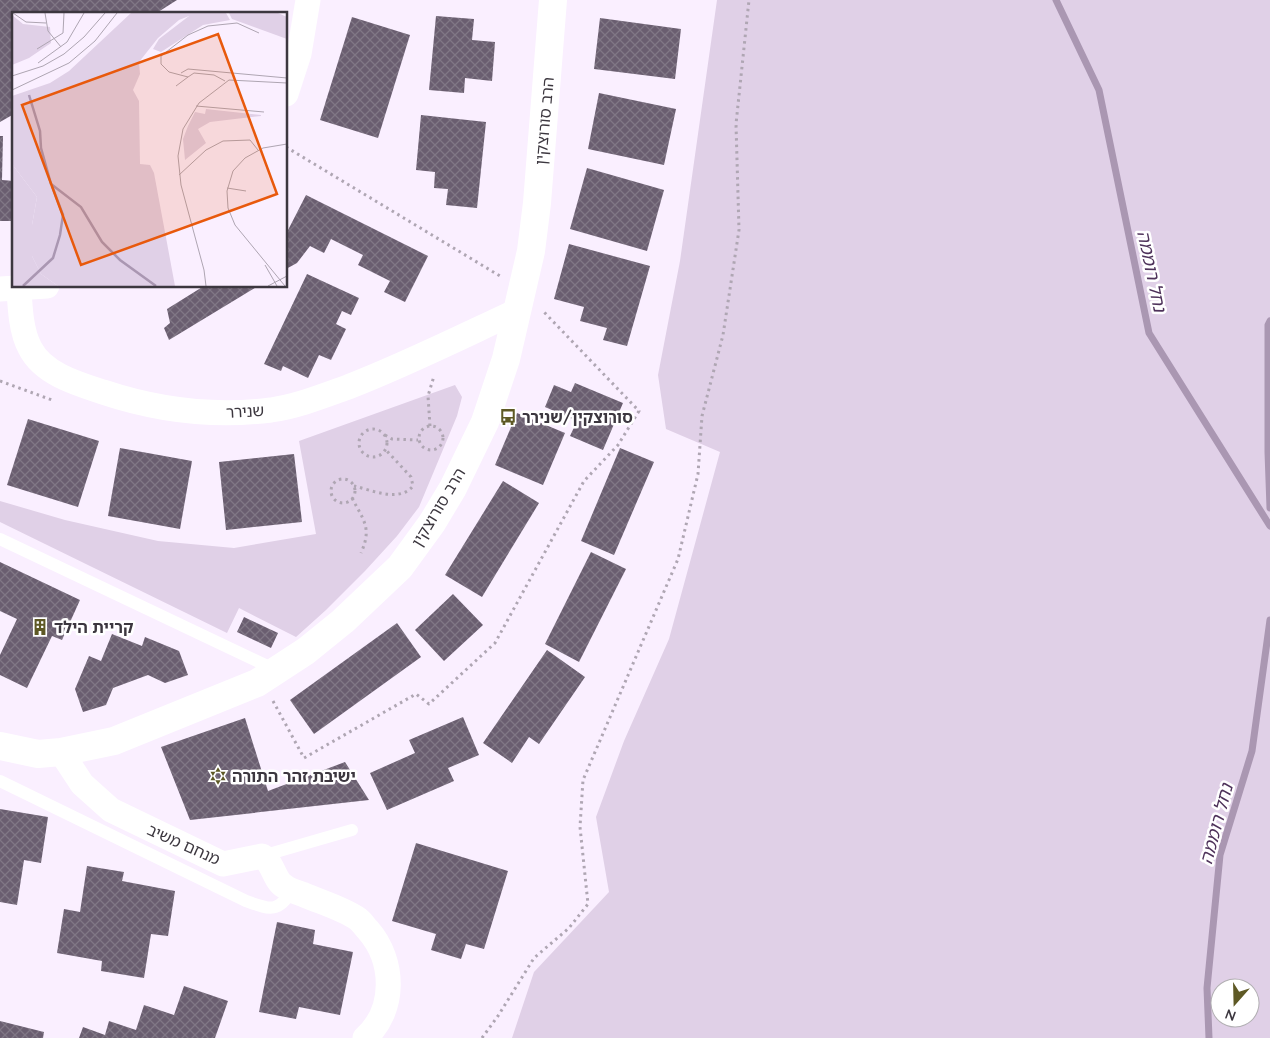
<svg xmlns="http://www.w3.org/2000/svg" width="1270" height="1038" viewBox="0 0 1270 1038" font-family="Quicksand,'Noto Sans Hebrew',sans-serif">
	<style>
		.green { fill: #e0d0e7; fill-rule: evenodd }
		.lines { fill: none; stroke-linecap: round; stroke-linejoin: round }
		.stream { stroke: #aa97b2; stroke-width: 7 }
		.building { fill: url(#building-cross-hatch) }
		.path { stroke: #afa6b3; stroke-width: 3; stroke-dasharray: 2.5 4; stroke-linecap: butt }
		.lane { stroke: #fff; stroke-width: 12 }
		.street { stroke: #fff; stroke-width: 25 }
		.secondary { stroke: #fff; stroke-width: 28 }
		.labels { text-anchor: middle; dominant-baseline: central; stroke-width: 5; stroke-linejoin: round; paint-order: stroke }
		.street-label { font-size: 16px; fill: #3c373f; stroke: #fff }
		.poi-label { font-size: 16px; font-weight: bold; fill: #3c373f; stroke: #fff; text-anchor: start }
		.water-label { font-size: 18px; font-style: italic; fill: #4e325a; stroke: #fff }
		.inset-river { fill: none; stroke: #aa97b2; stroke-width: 2.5 }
		.inset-road { fill: none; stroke: #aea5b2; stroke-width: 1 }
		.view { fill: #e8590c; fill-opacity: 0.15; stroke: #e8590c; stroke-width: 2.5 }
		.inset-edge { fill: none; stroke: #3c373f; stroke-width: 2.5 }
	</style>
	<defs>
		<pattern id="building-cross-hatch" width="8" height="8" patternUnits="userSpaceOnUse" patternTransform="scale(1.25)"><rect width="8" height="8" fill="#6a5e70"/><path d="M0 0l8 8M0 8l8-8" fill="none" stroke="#807785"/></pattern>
	</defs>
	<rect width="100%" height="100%" fill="#faefff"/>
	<g class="green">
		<path d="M717,0H1270V1038H512L534,972L609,892L596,817L624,741L669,639L720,452L666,429L658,375L680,261ZM1220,988H1250V1018H1220Z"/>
		<path d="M455,385L462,397L457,416L419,507L397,536L365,571L326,610L296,637L239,608L227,633L0,522V501L65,520L158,541L234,548L316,534L299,441Z"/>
	</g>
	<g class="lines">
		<g class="stream">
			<path d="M1056,0L1099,90L1149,333L1270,526"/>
			<path d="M1270,321L1268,325V452L1270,508"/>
			<path d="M1209,1038L1207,988L1220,855L1252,751L1270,620"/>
		</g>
	</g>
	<g class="building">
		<path d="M0,0H177L155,14H14V114L0,122Z"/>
		<path d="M436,16L474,19L472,40L495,42L492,81L465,78L464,93L429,90Z"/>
		<path d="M352,17L410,35L378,138L320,120Z"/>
		<path d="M600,18L681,29L675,79L594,69Z"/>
		<path d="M599,93L676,109L664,165L588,149Z"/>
		<path d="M421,115L486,122L477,208L446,205L448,189L434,188L435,172L416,170Z"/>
		<path d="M0,136H3L2,180L14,181V221H0Z"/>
		<path d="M587,168L664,190L647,251L570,229Z"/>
		<path d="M306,195L428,256L405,302L384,292L390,281L358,265L363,255L331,239L324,253L310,246L297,263L286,269V234Z"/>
		<path d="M569,244L650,266L627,346L603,340L607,328L580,321L584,307L554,299Z"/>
		<path d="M307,274L359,298L351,315L342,311L336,324L346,329L331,360L319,355L308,378L283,366L281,371L264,364Z"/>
		<path d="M204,286H258L169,340L164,328L170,323L167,309Z"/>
		<path d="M575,383L623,403L603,450L570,436L577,421L545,407L554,385L571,392Z"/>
		<path d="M517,413L565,433L543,485L495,465Z"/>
		<path d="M28,419L99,441L78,507L7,485Z"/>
		<path d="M120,448L192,461L180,529L108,516Z"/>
		<path d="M620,448L654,462L614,555L581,541Z"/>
		<path d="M294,454L302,522L226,530L219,462Z"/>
		<path d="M503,481L539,503L482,597L445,575Z"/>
		<path d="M591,552L626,569L579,662L545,644Z"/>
		<path d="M0,562L80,600L62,640L52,636L27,688L0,675V655L17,619L0,611Z"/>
		<path d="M453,594L483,625L444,661L415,630Z"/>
		<path d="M244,617L278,633L271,648L237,632Z"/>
		<path d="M397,623L421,657L314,734L290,700Z"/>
		<path d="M112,634L142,646L145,637L179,651L188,675L165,683L148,675L113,688L106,705L83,712L75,689L89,656L101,661Z"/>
		<path d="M547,650L585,677L539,744L529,737L512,763L483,743Z"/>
		<path d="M463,717L479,755L448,768L454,781L387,810L370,773L415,753L409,740Z"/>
		<path d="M245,718L268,791L345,762L369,800L190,820L161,747Z"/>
		<path d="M0,809L48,817L41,863L24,860L17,905L0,902Z"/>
		<path d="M416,843L508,871L484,949L466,944L461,959L431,950L436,934L392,921Z"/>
		<path d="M87,866L124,872L122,881L175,891L168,936L151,934L144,978L101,971L102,961L57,953L64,909L80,912Z"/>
		<path d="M277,922L315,930L313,944L353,952L340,1015L299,1007L296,1019L259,1012Z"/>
		<path d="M184,986L228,1001L215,1038H79L83,1027L105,1035L109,1021L136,1030L144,1005L174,1015Z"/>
		<path d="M0,1021L44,1032L43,1038H0Z"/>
	</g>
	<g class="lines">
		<g class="path">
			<path d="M286,147L500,276"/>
			<path d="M0,381L52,400"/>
			<circle cx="431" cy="438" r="12"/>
			<path d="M430,426L428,396L434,376"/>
			<circle cx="373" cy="443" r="14"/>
			<path d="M385,435L392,439L418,440"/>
			<circle cx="343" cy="491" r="12"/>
			<path d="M354,486C372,490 399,503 413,486L411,477L385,449"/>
			<path d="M352,498C364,521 372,528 361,553"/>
			<path d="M273,701L304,758L416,694L429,704L495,643L584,481L618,445L639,411L543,311"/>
			<path d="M482,1038L498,1016L534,958L569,928L588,904L580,827L583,780L678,559L698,474L702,416L723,335L739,230L736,124L749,0"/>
		</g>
		<g class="lane">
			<path d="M0,539L278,671"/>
			<path d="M0,781L246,901C271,910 277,913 293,890"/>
			<path d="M262,856L352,830"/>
		</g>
		<g class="street">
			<path d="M286,94L299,54L308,0"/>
			<path d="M0,289L47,286"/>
			<path d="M19,289C20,308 21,331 30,348C43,374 78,384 103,392C157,410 215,417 271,410C298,406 323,396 348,387C405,365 461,337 517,311"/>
			<path d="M61,752L82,784L111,810L223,864L262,856C273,862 274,880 284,886C289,890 296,892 302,894C320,902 342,908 358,919C362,922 365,927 368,930C395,961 396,1010 365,1038"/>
		</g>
		<path class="secondary" d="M0,746L38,754L61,752L114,741L257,683L306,651L343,621L400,567L432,523L453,488L485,422L506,359L531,251L537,203L553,0"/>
	</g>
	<defs>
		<g id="bus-bare" transform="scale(1.35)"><path d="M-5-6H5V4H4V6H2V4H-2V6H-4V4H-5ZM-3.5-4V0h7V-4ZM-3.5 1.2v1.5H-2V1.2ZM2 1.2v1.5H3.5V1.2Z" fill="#5e5925" stroke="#fff" stroke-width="2.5" paint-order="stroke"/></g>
		<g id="building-bare" transform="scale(1.35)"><path d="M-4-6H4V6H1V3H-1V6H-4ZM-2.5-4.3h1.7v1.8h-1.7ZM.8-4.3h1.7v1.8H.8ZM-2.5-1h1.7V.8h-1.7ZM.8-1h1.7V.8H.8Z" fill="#5e5925" stroke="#fff" stroke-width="2.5" paint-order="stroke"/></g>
		<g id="synagogue-bare" transform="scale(1.35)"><path d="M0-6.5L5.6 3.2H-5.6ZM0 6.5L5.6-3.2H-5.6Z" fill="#5e5925" stroke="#fff" stroke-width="2.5" paint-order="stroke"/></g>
	</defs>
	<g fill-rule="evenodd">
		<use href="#bus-bare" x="508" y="417"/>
		<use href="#building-bare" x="40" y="627"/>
		<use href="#synagogue-bare" x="218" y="776"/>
	</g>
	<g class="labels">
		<g class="street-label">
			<text transform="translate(544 121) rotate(-85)">הרב סורוצקין</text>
			<text transform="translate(245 411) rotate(-3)">שנירר</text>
			<text transform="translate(438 507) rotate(-59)">הרב סורוצקין</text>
			<text transform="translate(184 844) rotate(24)">מנחם משיב</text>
		</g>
		<g class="poi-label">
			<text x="522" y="417">סורוצקין/שנירר</text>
			<text x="54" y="627">קריית הילד</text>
			<text x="232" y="776">ישיבת זהר התורה</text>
		</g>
		<g class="water-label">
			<text transform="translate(1152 271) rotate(78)">נחל רוממה</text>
			<text transform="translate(1216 824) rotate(-75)">נחל רוממה</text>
		</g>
	</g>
	<g transform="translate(12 12)">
		<rect width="275" height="275" fill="#faefff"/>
		<path d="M119,1H214L218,8L191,13L149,40L141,37L147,27L177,4L167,8L146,26L127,50L128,62L121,78L127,89L128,152L138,153L142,161L163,274H46L29,262L20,244V213L25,185L0,152V84L38,71L57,59ZM217,1H266L275,5V27L220,7ZM0,3L11,12L38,15L39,31L17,46L0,53ZM194,97L249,103V104L198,110L186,117L194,131L173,148L171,127L176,114L183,100L193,102Z" fill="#e0d0e7"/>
		<path d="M0,152L25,185L20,213V244L29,262L46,274H0Z" fill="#e0d0e7"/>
		<path class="inset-river" d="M17,83L28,119L29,136L39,172L69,195L90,230L108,248L144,274M11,274L41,246L48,223L51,203L40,174"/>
		<path class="inset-road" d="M1,1L14,10L34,11M33,1L36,19L49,35M25,37L51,21L52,1M26,51L55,30L72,1M169,61L176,57L275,66M0,64L31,54L52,42L72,25L93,1M213,69L202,63L182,61L176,65L157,60L149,52V44L176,23L196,14L225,11L247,21M164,74L176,65M0,78L57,51L83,29L105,1M184,94L252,100M167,163L194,138L211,129L238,128L246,138M215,176L234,179M253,253L265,274M194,274L192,258L169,173L166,144L171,117L187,91L217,68L275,71M256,274L275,264M273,274L223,213L216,196L215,179L221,159L233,146L251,136L275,132"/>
		<path class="view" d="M206,22L265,182L69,253L10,93Z"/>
		<rect width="275" height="275" class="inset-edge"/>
	</g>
	<g transform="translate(1235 1003) rotate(200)"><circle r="24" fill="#ffffff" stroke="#b1afb2"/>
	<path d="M0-4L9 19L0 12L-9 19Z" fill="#5e5925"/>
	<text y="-8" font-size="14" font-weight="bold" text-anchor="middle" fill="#3c373f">N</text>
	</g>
</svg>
